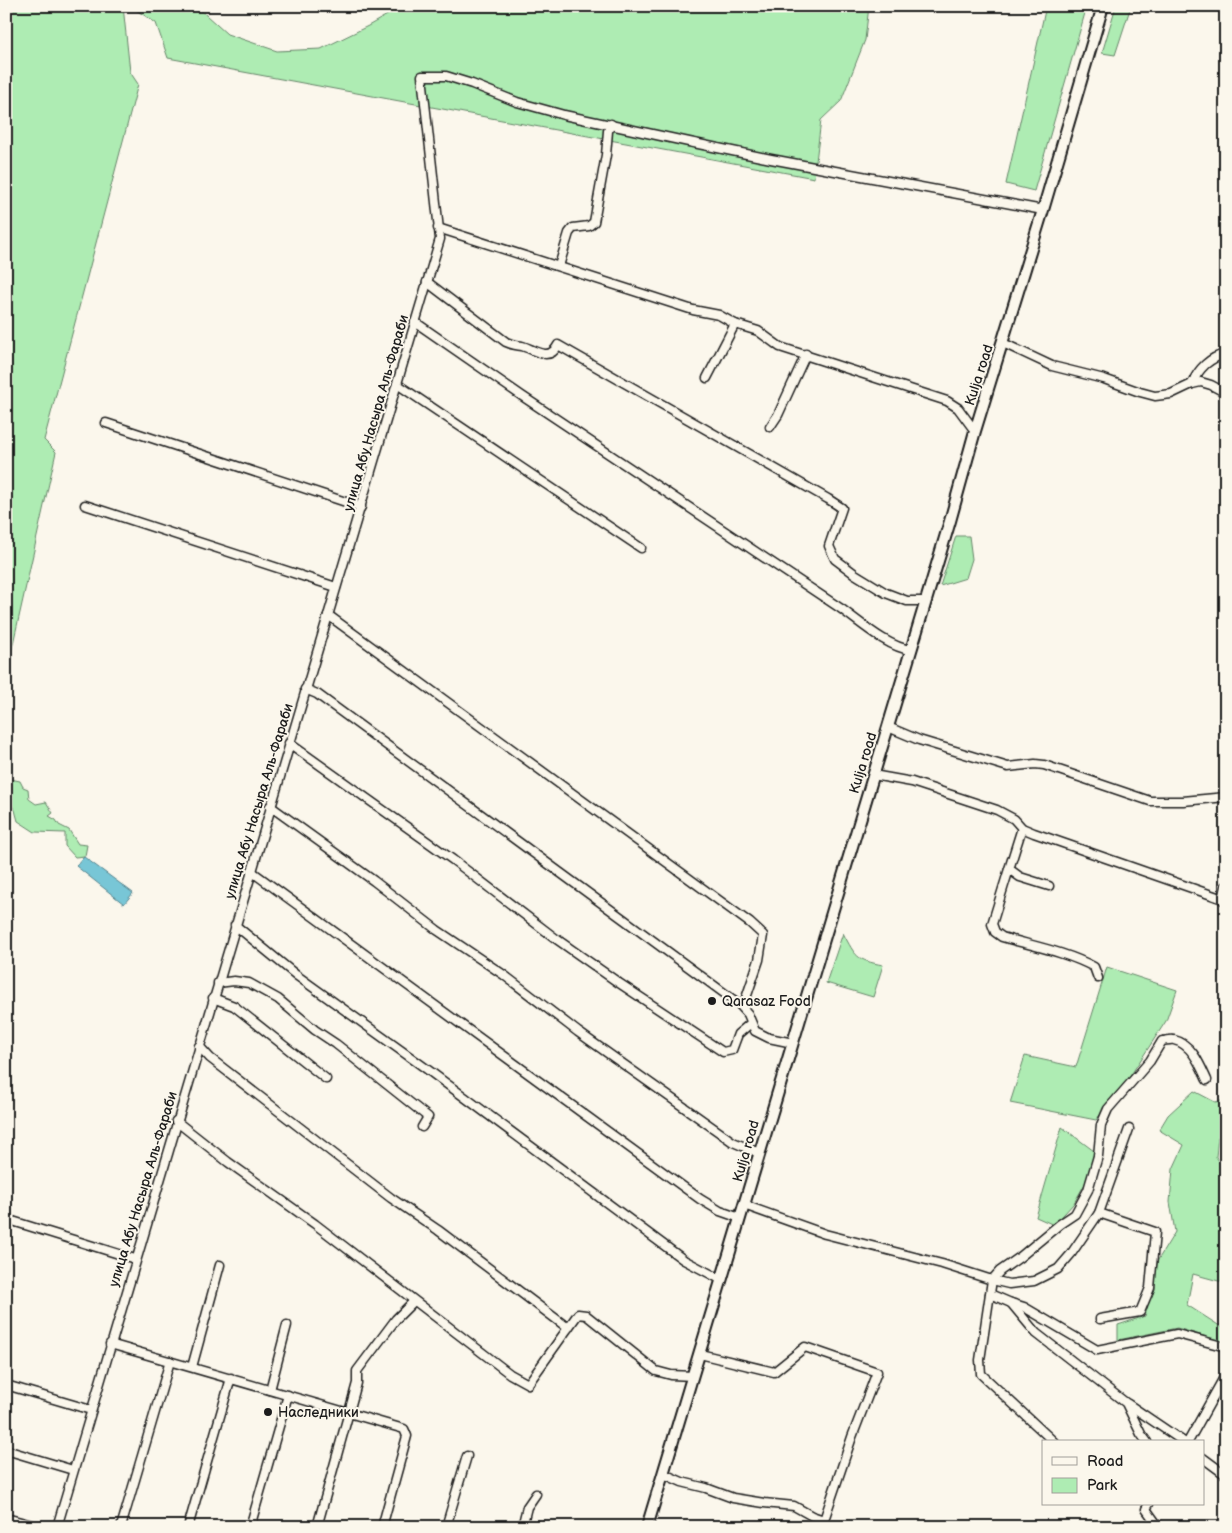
<svg xmlns="http://www.w3.org/2000/svg" width="1232" height="1533" viewBox="0 0 1232 1533" font-family="'Balsamiq Sans',sans-serif">
	<style>
		.green { fill: #aeecb3; stroke: #658468 }
		.water { fill: #78c6d6; stroke: #53828c }
		.lines { fill: none; stroke-linecap: round; stroke-linejoin: round }
		.minor-casing { stroke: #1c1c1c; stroke-width: 11 }
		.major-casing { stroke: #1c1c1c; stroke-width: 14 }
		.minor { stroke: #fbf7ec; stroke-width: 8 }
		.major { stroke: #fbf7ec; stroke-width: 10 }
		.poi-dot { fill: #1c1c1c; stroke: #fbf7ec; stroke-width: 2 }
		.labels { text-anchor: middle; dominant-baseline: central; stroke-width: 4; stroke-linejoin: round; paint-order: stroke }
		.street-label { font-size: 14px; fill: #1c1c1c; stroke: #fbf7ec }
		.poi-label { font-size: 14px; fill: #1c1c1c; stroke: #fbf7ec; text-anchor: start }
	</style>
	<rect width="100%" height="100%" fill="#fbf7ec"/>
	<filter id="ink" filterUnits="userSpaceOnUse"><feTurbulence type="fractalNoise" baseFrequency=".02" numOctaves="2"/><feDisplacementMap in="SourceGraphic" scale="10" xChannelSelector="R" yChannelSelector="G"/><feConvolveMatrix kernelMatrix="1 2 1 2 8 2 1 2 1" color-interpolation-filters="sRGB"/></filter>
	<g filter="url(#ink)">
		<g class="green">
			<path d="M6,6H123L130,72L138,84L44,440L56,452L6,675Z"/>
			<path d="M130,6H196L227,34L277,51L321,49L368,26L403,6H869L865,40L841,101L821,120L814,178L168,58L156,23Z"/>
			<path d="M1046,6H1087L1034,191L1006,184Z"/>
			<path d="M1116,6H1131L1115,55L1102,53Z"/>
			<path d="M956,536H969L972,559L966,578L940,586Z"/>
			<path d="M6,769L10,779L20,781L23,787L28,789L29,799L36,804L46,802L53,813L49,816L56,820L59,825L69,830L78,844L87,845L85,856L75,857L65,846V833L35,832L18,821L15,810L6,798Z"/>
			<path d="M843,933C856,957 856,960 883,965L873,997L826,983Z"/>
			<path d="M1107,967L1177,990L1166,1021L1123,1087L1096,1120L1010,1103L1025,1056L1076,1067Z"/>
			<path d="M1194,1091L1215,1102L1226,1100V1134L1218,1137L1216,1157L1226,1170V1283L1193,1274L1187,1305L1226,1330V1343L1177,1328L1118,1340V1325L1145,1316L1158,1260L1175,1232L1170,1202L1173,1169L1184,1145L1159,1130L1168,1115Z"/>
			<path d="M1062,1127L1094,1151L1090,1175L1074,1203L1054,1225L1036,1217Z"/>
		</g>
		<path class="water" d="M84,857L133,893L124,904L76,866Z"/>
		<g class="lines">
			<g class="minor-casing">
				<g id="minor">
					<path d="M438,228L693,310L719,315L735,324L758,331L780,347L947,401L958,408L975,431"/>
					<path d="M559,266L569,233L573,228L589,226L594,222L606,155L608,131L611,124"/>
					<path d="M427,282L506,342C512,345 516,345 522,346C534,349 549,363 558,345L828,499L842,508L829,546L835,559L855,574L886,593L907,601H925"/>
					<path d="M415,322L522,396L840,608C860,622 887,647 911,650"/>
					<path d="M1003,343L1052,366L1104,379L1140,392L1155,396L1171,394L1192,384L1201,382L1211,385L1226,393"/>
					<path d="M707,378L735,324"/>
					<path d="M397,384L641,548"/>
					<path d="M1192,384C1198,369 1210,357 1226,354"/>
					<path d="M106,423L361,507"/>
					<path d="M770,427L778,415L806,354"/>
					<path d="M85,505L336,587"/>
					<path d="M328,615L750,923L763,935L759,960L743,1007"/>
					<path d="M305,689L317,694L739,1004L748,1014L755,1031L769,1038L793,1043"/>
					<path d="M888,727L919,740L1008,767L1035,764L1044,765L1150,801H1183L1226,797"/>
					<path d="M289,743L453,860L555,938L619,983L723,1052L732,1050L738,1034L751,1023"/>
					<path d="M873,775L912,782L997,810L1014,819L1022,828L1034,833L1226,900"/>
					<path d="M270,806L374,881L437,930L504,975L578,1032L733,1142L759,1153"/>
					<path d="M1022,828L1009,869L1020,877L1049,886"/>
					<path d="M1009,869L992,924L995,932L1002,937C1033,946 1066,952 1094,967L1098,978"/>
					<path d="M251,871L700,1199L720,1211L740,1218"/>
					<path d="M1223,900L1226,886"/>
					<path d="M235,925L296,975L424,1067L684,1260L722,1280"/>
					<path d="M218,983L234,981L249,983L278,999L315,1030L336,1044L428,1117L422,1127"/>
					<path d="M213,998L234,1006L326,1079"/>
					<path d="M199,1046L210,1058L391,1198L438,1230L568,1328"/>
					<path d="M176,1121L228,1162L315,1224L510,1374L528,1384L578,1314L586,1315L656,1371L671,1375L693,1376"/>
					<path d="M1129,1129L1099,1213L1071,1254L1058,1269L1034,1281L1009,1284L992,1280L1000,1271L1020,1257L1060,1224L1075,1214L1088,1190L1098,1156L1101,1125L1108,1109L1150,1061L1162,1041C1165,1041 1171,1039 1174,1040C1192,1044 1200,1065 1207,1080"/>
					<path d="M744,1205L825,1234L942,1264L992,1280L980,1360L981,1374L1054,1442"/>
					<path d="M1099,1213L1155,1232L1150,1288L1140,1312L1100,1319"/>
					<path d="M6,1219L135,1259"/>
					<path d="M990,1294L1011,1303L1036,1333L1126,1403L1141,1434L1147,1442"/>
					<path d="M1011,1303L1024,1307L1097,1350L1177,1334L1226,1347"/>
					<path d="M110,1344L404,1429L407,1436L382,1527"/>
					<path d="M700,1354L774,1372L805,1347L877,1372L852,1437L824,1520"/>
					<path d="M192,1367L220,1265"/>
					<path d="M6,1385L91,1410"/>
					<path d="M270,1390L287,1325"/>
					<path d="M1128,1404L1184,1442"/>
					<path d="M349,1412L357,1383V1371L396,1319L414,1301"/>
					<path d="M1188,1442L1226,1374"/>
					<path d="M6,1450L73,1470"/>
					<path d="M1203,1458L1226,1475"/>
					<path d="M664,1474L682,1482L706,1488L733,1498L764,1503L794,1506L812,1516L824,1520L821,1527"/>
					<path d="M1149,1504L1146,1509L1156,1523L1161,1527"/>
					<path d="M6,1518L40,1527"/>
					<path d="M57,1527L440,239L422,76H446L472,84L517,102L564,115L689,142L771,159L1043,210"/>
					<path d="M121,1527L170,1361"/>
					<path d="M188,1527L231,1378"/>
					<path d="M250,1527L288,1395"/>
					<path d="M317,1527L349,1412"/>
					<path d="M446,1527L467,1456"/>
					<path d="M522,1527L527,1507L536,1494"/>
				</g>
			</g>
			<g class="major-casing">
				<path id="major" d="M647,1527L950,521L975,431L1043,210L1103,6"/>
			</g>
			<use href="#minor" class="minor"/>
			<use href="#major" class="major"/>
		</g>
	</g>
	<g class="poi-dot">
		<circle cx="712" cy="1001" r="5"/>
		<circle cx="268" cy="1412" r="5"/>
	</g>
	<g class="labels">
		<g class="street-label">
			<text transform="translate(979 375) rotate(-72)">Kulja road</text>
			<text transform="translate(376 413) rotate(-74)">улица Абу Насыра Аль-Фараби</text>
			<text transform="translate(863 763) rotate(-73)">Kulja road</text>
			<text transform="translate(259 801) rotate(-73)">улица Абу Насыра Аль-Фараби</text>
			<text transform="translate(746 1151) rotate(-74)">Kulja road</text>
			<text transform="translate(143 1189) rotate(-73)">улица Абу Насыра Аль-Фараби</text>
		</g>
		<g class="poi-label">
			<text x="722" y="1001">Qarasaz Food</text>
			<text x="278" y="1412">Наследники</text>
		</g>
	</g>
	<rect width="1232" height="1533" fill="none" stroke="#fbf7ec" stroke-width="25"/>
	<rect x="12" y="12" width="1207" height="1508" fill="none" stroke="#1c1c1c" stroke-width="2" filter="url(#ink)"/>
	<rect x="1042" y="1440" width="162" height="65" fill="#fbf7ec" stroke="#a29f99"/>
	<rect x="1052" y="1457" width="25" height="8" fill="#fbf7ec" stroke="#a29f99"/>
	<text x="1087" y="1466" font-size="15" fill="#1c1c1c">Road</text>
	<rect x="1052" y="1478" width="25" height="15" fill="#aeecb3" stroke="#a29f99"/>
	<text x="1087" y="1490" font-size="15" fill="#1c1c1c">Park</text>
</svg>
